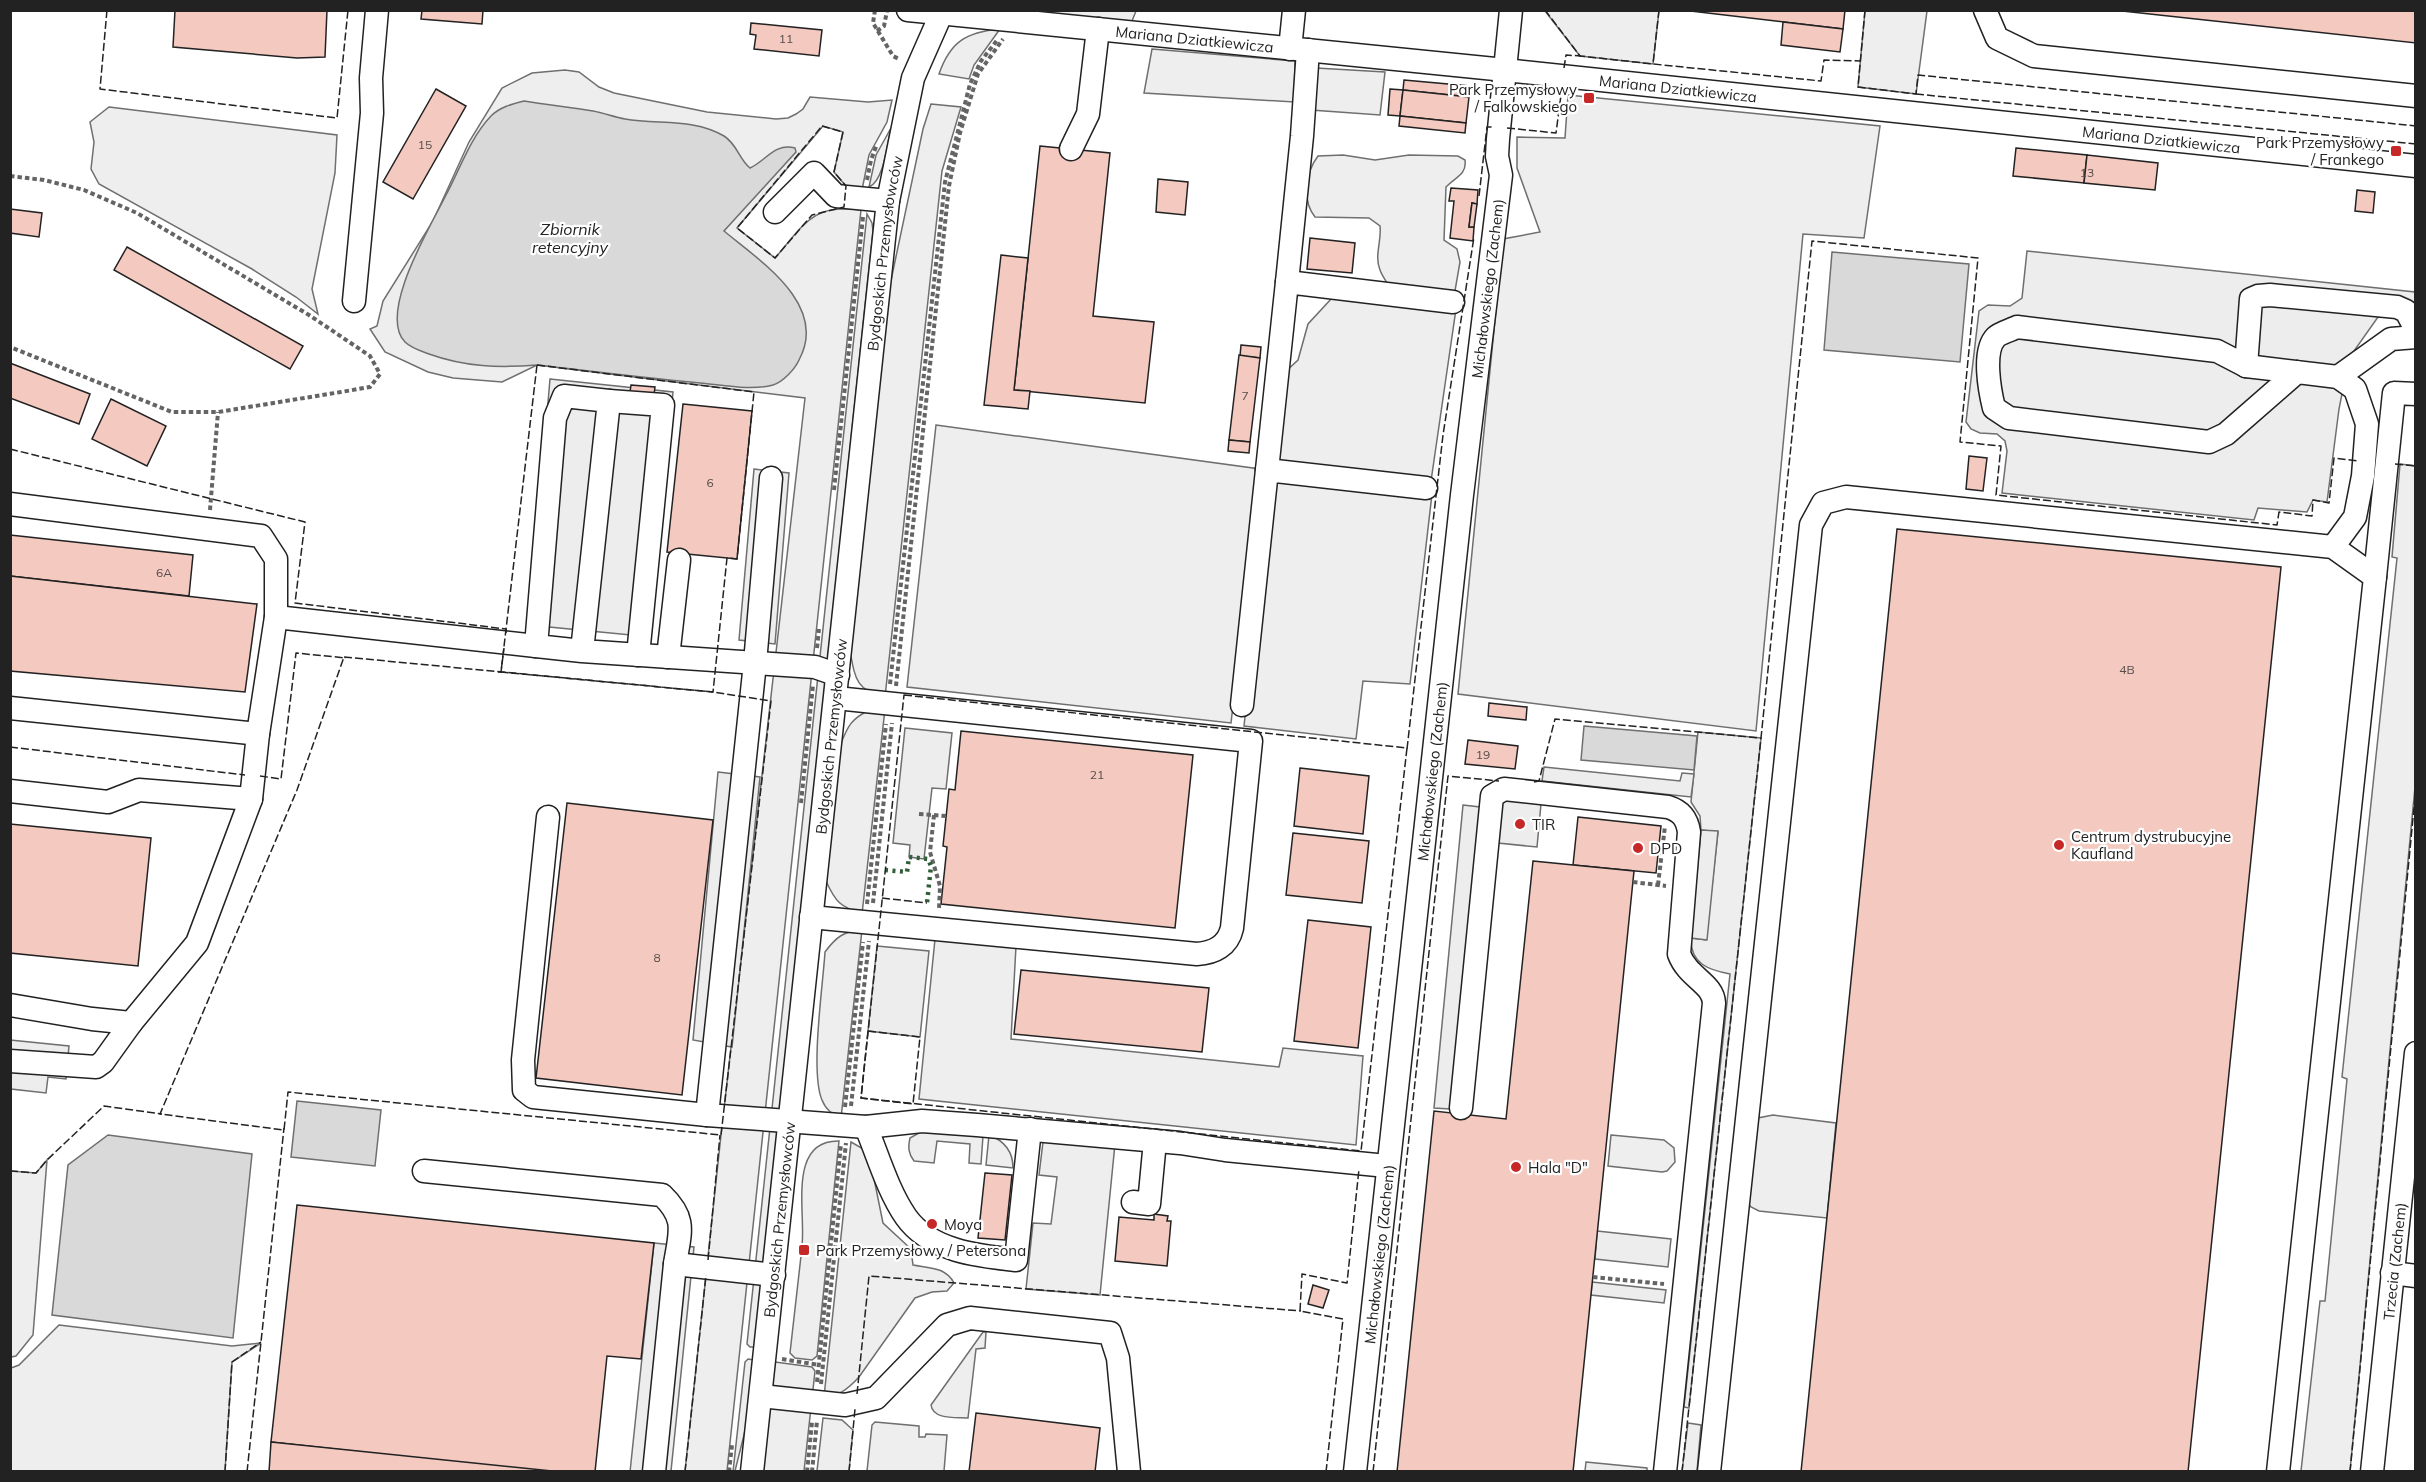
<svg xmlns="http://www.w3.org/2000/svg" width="2426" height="1482" viewBox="0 0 2426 1482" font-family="Mulish,sans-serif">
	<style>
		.green { fill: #eee; stroke: #6f6f6f; stroke-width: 1.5 }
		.parking { fill: #ededed; stroke: #6f6f6f; stroke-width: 1.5 }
		.water { fill: #d9d9d9; stroke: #6f6f6f; stroke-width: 1.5 }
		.building { fill: #f3c9c0; stroke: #222; stroke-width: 1.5 }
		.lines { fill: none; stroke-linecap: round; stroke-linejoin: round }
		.minor-casing { stroke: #222; stroke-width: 25 }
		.path { stroke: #646464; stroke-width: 4; stroke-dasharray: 4.5 3; stroke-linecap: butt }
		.minor { stroke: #fff; stroke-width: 22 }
		.hedge { stroke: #2f5e38; stroke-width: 4.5; stroke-dasharray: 3 4.5; stroke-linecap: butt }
		.fence { stroke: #222; stroke-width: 1.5; stroke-dasharray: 8 3; stroke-linecap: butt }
		.poi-dot { fill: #c62828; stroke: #fff; stroke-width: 2 }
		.labels { text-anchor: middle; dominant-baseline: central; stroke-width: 4.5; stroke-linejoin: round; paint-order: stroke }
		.number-label { font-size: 12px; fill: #564c4a }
		.street-label { font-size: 15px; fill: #222; stroke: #fff }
		.poi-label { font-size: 15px; fill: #222; stroke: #fff; text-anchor: start }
		.water-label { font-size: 16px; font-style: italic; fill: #222; stroke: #fff }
	</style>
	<rect width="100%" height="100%" fill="#fff"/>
	<g class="green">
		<path d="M1022,10L1136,11L1132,21L1021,13Z"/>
		<path d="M1545,11H1659L1653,64L1580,56Z"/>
		<path d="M1865,11H1927L1916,94L1858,87Z"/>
		<path d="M1000,29L974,65L969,79L939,74C950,42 966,32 1000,29Z"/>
		<path d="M1152,49L1295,61L1294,102L1144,93Z"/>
		<path d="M1316,68L1385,72L1380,115L1311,110Z"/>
		<path d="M565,70L579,72L599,87L614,93L707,112L776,119L788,118L796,114L803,109L810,97L868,102L892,100L887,122L869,155L862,190L846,186L834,172L843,132L823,126L737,228L775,258C804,225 812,203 861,210L727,1471H685L721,1135L805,398L537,365L502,382L453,378L428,372L385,352L370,329L377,326L383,301L433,221L469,142L502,88L532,73Z"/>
		<path d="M1568,95L1880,126L1864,238L1803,234L1756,731L1458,694L1503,239L1540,232L1517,168V137L1565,138Z"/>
		<path d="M931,104L961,107L942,171L885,697C856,691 855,678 850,651L890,285L923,129Z"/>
		<path d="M109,107L337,135L335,173L312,289L318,314L296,297L252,269L99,184L91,169L94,142L90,122Z"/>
		<path d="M891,128C887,144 884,181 869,187L876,155Z"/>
		<path d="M1343,155L1375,160L1409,155L1458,156L1465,160C1467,175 1455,177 1446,187L1444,240L1457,249L1460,262L1455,291L1444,295L1390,288C1387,282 1382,276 1380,270C1374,256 1382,240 1380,226L1369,218L1315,217C1302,201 1305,173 1318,156Z"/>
		<path d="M867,214L872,223L873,231L755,1347H750L747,1344Z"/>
		<path d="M1332,298L1456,309L1431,481L1276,465L1284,373L1298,360L1308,324Z"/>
		<path d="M936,425L1260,469L1231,723L907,687Z"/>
		<path d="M2400,464L2416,466L2415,787L2350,1471H2301L2320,1301H2325L2347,1079L2342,1077L2397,558L2392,557Z"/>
		<path d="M1271,479L1432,494L1410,684L1363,681L1356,739L1244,726Z"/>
		<path d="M871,709H885L862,914C840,906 836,903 826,881L840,746C848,725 851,719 871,709Z"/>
		<path d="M1698,732L1761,738L1689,1408L1684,1407L1730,974C1709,970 1690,964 1691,938L1706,940L1718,832L1701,830L1700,816L1691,802Z"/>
		<path d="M862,930L841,1118C832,1114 826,1110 822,1100C810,1072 823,985 825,952C836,937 844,931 862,930Z"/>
		<path d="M935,939L1016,946L1011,1039L1279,1067L1283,1048L1363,1056L1356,1145L919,1099Z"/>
		<path d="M1773,1115L1836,1123L1827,1218L1759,1211L1751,1207L1747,1202L1758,1118Z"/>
		<path d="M924,1130L983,1136L981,1164L969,1163L970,1144L937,1141L934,1163L914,1161C908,1153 908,1147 910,1138Z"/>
		<path d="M989,1135C1005,1141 1013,1151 1013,1168L986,1165Z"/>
		<path d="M1611,1135L1664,1140L1674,1148L1675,1162L1667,1171L1662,1172L1608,1166Z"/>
		<path d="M839,1141L817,1356L812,1360L795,1358L790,1353L801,1256H806L808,1245H802C806,1213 787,1140 839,1141Z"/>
		<path d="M851,1142L865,1150L872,1169L883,1223L911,1249L913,1265C929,1268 946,1267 954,1283L947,1291L932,1292L915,1298L859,1377C850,1387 838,1398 824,1397Z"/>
		<path d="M1043,1142L1115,1144L1100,1295L1026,1289L1033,1223L1051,1224L1057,1177L1039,1175Z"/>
		<path d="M47,1160L33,1335L16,1356L11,1357V1171L36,1173Z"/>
		<path d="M59,1325L232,1346L261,1343L232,1362L225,1471H11V1368L19,1365Z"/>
		<path d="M983,1332H986L985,1348L976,1349L968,1418C956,1417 933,1420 931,1405Z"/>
		<path d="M748,1359L754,1360L746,1427L735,1471L733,1472L745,1362Z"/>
		<path d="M775,1362L812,1367L815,1371L804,1471L763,1472Z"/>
		<path d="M823,1418L842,1420L853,1430L849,1471H817Z"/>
		<path d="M875,1422L919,1426V1437H925L926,1434L947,1435L944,1471H867L872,1425Z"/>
		<path d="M1688,1423L1701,1425L1697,1471H1682Z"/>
	</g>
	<g class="parking">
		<path d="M2027,251L2415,292V318L2378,317L2349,358L2339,409L2327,502L2313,500L2307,512L2258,508L2254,520L2002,493L2007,451L2005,441L1997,434L1980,433L1971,429L1966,422L1979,311L1988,305L2010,306L2022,298Z"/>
		<path d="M550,379L673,392L651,637L529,625Z"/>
		<path d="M754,469L789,473L775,644L739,640Z"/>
		<path d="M905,728L952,733L946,789L932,788L924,859L909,857L910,845L893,843Z"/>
		<path d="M1544,767L1680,781L1682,773L1694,774L1691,797L1542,781Z"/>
		<path d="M718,772L760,777L732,1047L693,1040Z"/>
		<path d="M1502,800L1541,804L1537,847L1498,843Z"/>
		<path d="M1463,805L1480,807L1450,1109L1434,1108Z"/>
		<path d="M1701,830L1718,831L1707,940L1691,938Z"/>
		<path d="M877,946L929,951L920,1037L868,1031Z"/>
		<path d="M10,1040L69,1046L66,1079L48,1077L46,1093L11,1089Z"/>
		<path d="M1597,1231L1671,1239L1668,1267L1595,1259Z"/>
		<path d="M654,1243L694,1247L671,1471L630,1472Z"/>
		<path d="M1592,1282L1666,1290L1664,1303L1591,1295Z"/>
		<path d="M1586,1462L1647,1468V1471H1585Z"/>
	</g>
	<g class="water">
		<path d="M524,101C547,105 570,107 593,111C604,113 614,117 625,119C659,125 693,118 724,136C737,144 739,159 750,168C767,160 774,143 795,148L796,152L724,231C760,261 829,305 799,360C795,369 783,382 773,385C751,391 723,385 700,383C646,378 591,371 537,365C499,368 465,367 429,354C421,351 411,348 405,342C377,313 432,224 446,195C460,169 470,138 491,116C500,107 512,104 524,101Z"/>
		<path d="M1832,252L1969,264L1960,362L1824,350Z"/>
		<path d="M1584,726L1697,736L1694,770L1581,760Z"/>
		<path d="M297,1101L381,1110L375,1166L291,1157Z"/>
		<path d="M108,1135L252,1154L233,1338L52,1315L68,1165Z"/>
	</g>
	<g class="building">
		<path d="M175,10H327L325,57L297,58L173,47Z"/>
		<path d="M422,10H483L482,24L421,19Z"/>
		<path d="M1682,10H1845L1843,29Z"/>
		<path d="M2113,10H2416V43Z"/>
		<path d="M1783,22L1843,29L1840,52L1781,45Z"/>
		<path d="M751,23L822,30L819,56L754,49L756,35L750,34Z"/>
		<path d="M1404,80L1470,86L1469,97L1403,90Z"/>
		<path d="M436,89L466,106L413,199L383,182Z"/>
		<path d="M1390,89L1403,90L1400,116L1388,115Z"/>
		<path d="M1403,90L1469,97L1466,123L1400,116Z"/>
		<path d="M1400,116L1466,123L1465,133L1399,126Z"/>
		<path d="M1040,146L1110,153L1093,316L1154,322L1145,403L1014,390Z"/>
		<path d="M2016,148L2087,155L2084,183L2013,176Z"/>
		<path d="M2087,155L2158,163L2155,190L2084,183Z"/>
		<path d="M1158,179L1188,182L1185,215L1156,212Z"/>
		<path d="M1451,188L1478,190L1477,204L1472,203L1469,227H1474L1473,241L1450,238L1454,201H1449Z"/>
		<path d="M2357,190L2375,192L2373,213L2355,211Z"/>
		<path d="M1472,203L1477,204L1474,227H1469Z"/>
		<path d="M10,209L42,213L39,237L10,233Z"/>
		<path d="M1310,238L1355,243L1352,273L1307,269Z"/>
		<path d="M127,247L303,346L290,369L114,270Z"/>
		<path d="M1001,255L1028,258L1014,390L1030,391L1028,409L984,405Z"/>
		<path d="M1241,345L1261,347L1260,358L1240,356Z"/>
		<path d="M1239,355L1260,358L1250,442L1229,440Z"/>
		<path d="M10,363L90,394L79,424L10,398Z"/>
		<path d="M631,385L655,387L653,402L629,399Z"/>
		<path d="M111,399L166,426L147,466L92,439Z"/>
		<path d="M683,404L752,411L737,559L667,552Z"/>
		<path d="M1229,440L1250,442L1249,453L1228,451Z"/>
		<path d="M1969,456L1987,458L1983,491L1966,489Z"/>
		<path d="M1897,529L2281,567L2188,1472H1801Z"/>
		<path d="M10,535L193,555L189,596L10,576Z"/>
		<path d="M10,576L257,604L245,692L10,671Z"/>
		<path d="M1489,703L1527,707L1526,720L1488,716Z"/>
		<path d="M961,731L1193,755L1175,928L941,904L947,847L943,846L949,789L955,790Z"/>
		<path d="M1468,740L1518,746L1515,769L1465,764Z"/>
		<path d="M1300,768L1369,776L1363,834L1294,826Z"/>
		<path d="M567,803L713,820L682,1095L536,1078Z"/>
		<path d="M1578,817L1661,826L1656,873L1573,865Z"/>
		<path d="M10,824L151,838L138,966L10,953Z"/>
		<path d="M1293,833L1369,841L1362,903L1286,895Z"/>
		<path d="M1533,861L1634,871L1573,1472H1397L1434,1111L1506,1119Z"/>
		<path d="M1308,920L1371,927L1358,1048L1294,1041Z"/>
		<path d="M1021,970L1209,988L1202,1052L1014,1034Z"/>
		<path d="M985,1173L1012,1175L1005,1240L978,1238Z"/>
		<path d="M297,1205L654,1243L641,1359L607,1356L595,1472H545L271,1442Z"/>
		<path d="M1154,1214L1168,1216L1167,1221H1171L1167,1266L1115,1261L1119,1217L1154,1220Z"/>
		<path d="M1313,1285L1329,1290L1323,1308L1308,1304Z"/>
		<path d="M976,1413L1100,1428L1095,1472H969Z"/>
		<path d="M271,1442L562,1472H269Z"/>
	</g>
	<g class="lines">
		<g class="minor-casing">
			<g id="minor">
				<path id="s1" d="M908,10L1505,70L2416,166"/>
				<path d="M1985,10L1997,38L2034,56L2416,96"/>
				<path d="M1290,49L1294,10"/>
				<path d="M1071,149L1088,114L1098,29"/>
				<path d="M775,212L814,173L836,196L888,201"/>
				<path d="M1287,282L1302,136L1308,50"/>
				<path d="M354,301L372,113L371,78L377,10"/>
				<path d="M2246,366L2251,299L2258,296L2270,295L2397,307L2406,311L2416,330"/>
				<path d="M2297,372L2226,434L2209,442L2009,418L1994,408C1990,392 1982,351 1996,337C2000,333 2011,330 2017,327L2217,351L2246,366L2338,377L2355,389L2367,424L2363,476L2355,517L2333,547"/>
				<path d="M2338,377L2391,339L2416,337"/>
				<path d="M609,401L663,405L638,655"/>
				<path d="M1267,470L1287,282L1453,302"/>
				<path d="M771,478L755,663L707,1115L866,1127L922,1121L977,1125L1180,1143L1225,1150L1387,1166"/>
				<path d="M10,504L261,536L276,559V617L258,734L10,708"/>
				<path d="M2375,577L2394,393L2416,394"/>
				<path d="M276,617L536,646"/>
				<path d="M582,651L536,646L555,418L564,396L609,401L582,651L815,667L838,675"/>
				<path d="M668,657L679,560"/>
				<path d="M1242,705L1267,470L1426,488"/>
				<path d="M10,791L108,802L139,790L251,799L258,734"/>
				<path d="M548,817L523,1060L524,1090L533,1097L707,1115"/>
				<path d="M811,917L1197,954C1214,953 1228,946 1232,928L1251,741L836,698"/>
				<path d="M10,1005L92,1019L131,1023L197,943L251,799"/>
				<path d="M10,1061L96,1067L103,1062L131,1023"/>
				<path d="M1461,1108L1492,796L1504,789L1668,807C1681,811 1687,818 1689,832L1679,954C1688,978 1713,983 1714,1003L1665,1472"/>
				<path d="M866,1127C878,1156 888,1191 906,1217C930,1251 978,1256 1016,1260L1030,1129"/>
				<path d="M424,1171L662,1195C687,1219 680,1232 675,1264"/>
				<path d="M1133,1202L1149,1204L1155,1141"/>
				<path d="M2392,1273L2416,1276"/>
				<path d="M761,1396L845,1405L876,1398L947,1325L970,1318L1110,1333L1118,1358L1129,1472"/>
				<path d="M654,1472L675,1264L774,1275"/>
				<path id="s2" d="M752,1472L888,201L913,78L943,10"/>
				<path id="s3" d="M1355,1472L1462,495L1501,175L1497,156L1498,139L1511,10"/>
				<path d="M1709,1472L1811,525L1823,503L1846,497L2333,547L2375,577L2278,1472"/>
				<path id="s4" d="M2372,1472L2416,1053"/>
			</g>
		</g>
		<g class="path">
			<path d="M875,10L873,23L893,56L899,59"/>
			<path d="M877,31L884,26L887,11"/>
			<path d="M10,176L44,180L84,190L137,213L309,315L370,356L380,374L370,387L341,392L218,412H172L10,347"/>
			<path d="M867,180L871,160L877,144"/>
			<path d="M834,490L863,217"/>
			<path d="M210,510L218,412"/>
			<path d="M817,648L819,629"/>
			<path d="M890,684L945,182L970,84L981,61L998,39"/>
			<path d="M896,686L949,186L960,133L978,74L1003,39"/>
			<path d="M801,803L813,685"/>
			<path d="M919,814L946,816"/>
			<path d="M934,815L930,852L940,886L939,909"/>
			<path d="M1633,882L1666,886"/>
			<path d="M1658,885L1665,826"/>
			<path d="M873,903L892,723"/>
			<path d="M867,904L886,724"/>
			<path d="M851,1106L869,941"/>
			<path d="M845,1107L863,942"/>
			<path d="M1593,1277L1664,1284"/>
			<path d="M782,1359L819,1365"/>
			<path d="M817,1382L841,1144"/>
			<path d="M821,1384L846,1143"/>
			<path d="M729,1472L732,1445"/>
			<path d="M807,1472L812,1422"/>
			<path d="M812,1472L817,1421"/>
		</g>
		<use href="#minor" class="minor"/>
		<path class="hedge" d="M885,870L907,872L909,857L928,859L931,866L927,903"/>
		<g class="fence">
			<path d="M107,10L100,89L337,118L348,10"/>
			<path d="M1545,10L1580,56L1653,64"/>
			<path d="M1659,10L1653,64L1821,81L1824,60L1861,61"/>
			<path d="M1865,10L1858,87L1916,94L1918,75L2416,126"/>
			<path d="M1564,68L1566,55L1581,56"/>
			<path d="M1916,94L2416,144"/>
			<path d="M822,126L843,132L834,172L846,186L844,207L812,215L775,258L737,228Z"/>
			<path d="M1507,128L1556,133L1561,95"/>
			<path d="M1479,196L1487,127H1492"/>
			<path d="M537,365L754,392L737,559L727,558L713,692L501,672Z"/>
			<path d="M10,449L305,522L295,603L506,629V636"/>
			<path d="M2395,464L2416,466"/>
			<path d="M344,657L713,692L771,701L721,1135L288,1092L284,1130L160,1114L297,790Z"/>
			<path d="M498,672H501L504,648"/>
			<path d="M904,695L1407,748L1361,1151L861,1098Z"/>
			<path d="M10,747L245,775"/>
			<path d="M1407,749L1443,435L1474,237"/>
			<path d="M260,776L281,779L296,653L346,658"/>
			<path d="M1534,782L1539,781L1555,719L1761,738L1812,241L1978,258L1960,442L2001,446L1996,495L2277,525L2279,512L2312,516L2313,500L2329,503L2334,458L2359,461"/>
			<path d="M882,898L927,903"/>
			<path d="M868,1031L920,1037L913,1104L861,1098Z"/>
			<path d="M10,1171L36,1173L47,1160L104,1106L162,1114"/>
			<path d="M708,1260L720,1135"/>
			<path d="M857,1394L869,1276L1301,1311"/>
			<path d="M225,1472L232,1362L261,1342"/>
			<path d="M247,1472L284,1128"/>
			<path d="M685,1472L706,1275"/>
			<path d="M849,1472L855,1409"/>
			<path d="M1326,1472L1343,1319L1300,1311L1302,1274L1347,1283L1359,1169"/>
			<path d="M1373,1472L1448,776L1499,781"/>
			<path d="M1682,1472L1761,738"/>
			<path d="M2350,1472L2416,787"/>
		</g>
	</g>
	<g class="poi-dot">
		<rect x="1583" y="92" width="12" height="12" rx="3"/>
		<rect x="2390" y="145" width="12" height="12" rx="3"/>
		<circle cx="1520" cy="824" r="6"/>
		<circle cx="2059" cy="845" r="6"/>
		<circle cx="1638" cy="848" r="6"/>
		<circle cx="1516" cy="1167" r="6"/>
		<circle cx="932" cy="1224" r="6"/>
		<rect x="798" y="1244" width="12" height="12" rx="3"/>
	</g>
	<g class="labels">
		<g class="number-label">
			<text x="786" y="38">11</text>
			<text x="425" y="144">15</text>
			<text x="2087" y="172">13</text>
			<text x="1245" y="395">7</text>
			<text x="710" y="482">6</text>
			<text x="164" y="572">6A</text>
			<text x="2127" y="669">4B</text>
			<text x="1483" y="754">19</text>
			<text x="1097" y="774">21</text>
			<text x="657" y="957">8</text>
		</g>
		<g class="street-label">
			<text stroke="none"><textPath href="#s1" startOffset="288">Mariana Dziatkiewicza</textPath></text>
			<text stroke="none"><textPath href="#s1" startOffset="774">Mariana Dziatkiewicza</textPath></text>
			<text stroke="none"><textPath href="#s1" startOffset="1260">Mariana Dziatkiewicza</textPath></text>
			<text stroke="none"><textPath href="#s2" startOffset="1226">Bydgoskich Przemysłowców</textPath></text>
			<text stroke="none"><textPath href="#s3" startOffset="1191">Michałowskiego (Zachem)</textPath></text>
			<text stroke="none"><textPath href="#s2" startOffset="740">Bydgoskich Przemysłowców</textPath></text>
			<text stroke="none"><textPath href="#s3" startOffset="705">Michałowskiego (Zachem)</textPath></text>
			<text stroke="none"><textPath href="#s2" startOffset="254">Bydgoskich Przemysłowców</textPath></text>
			<text stroke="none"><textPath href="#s3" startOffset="219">Michałowskiego (Zachem)</textPath></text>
			<text stroke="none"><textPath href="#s4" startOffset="212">Trzecia (Zachem)</textPath></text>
		</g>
		<g class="poi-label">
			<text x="1577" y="89" text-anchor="end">Park Przemysłowy<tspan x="1577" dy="17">/ Falkowskiego</tspan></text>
			<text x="2384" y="142" text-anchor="end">Park Przemysłowy<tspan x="2384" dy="17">/ Frankego</tspan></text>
			<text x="1532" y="824">TIR</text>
			<text x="2071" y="836">Centrum dystrubucyjne<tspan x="2071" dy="17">Kaufland</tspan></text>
			<text x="1650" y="848">DPD</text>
			<text x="1528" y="1167">Hala "D"</text>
			<text x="944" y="1224">Moya</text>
			<text x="816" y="1250">Park Przemysłowy / Petersona</text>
		</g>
		<g class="water-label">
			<text x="570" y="229">Zbiornik<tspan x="570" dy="18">retencyjny</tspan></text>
		</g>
	</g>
	<rect width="2426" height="1482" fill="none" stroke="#222222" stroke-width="24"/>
</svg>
